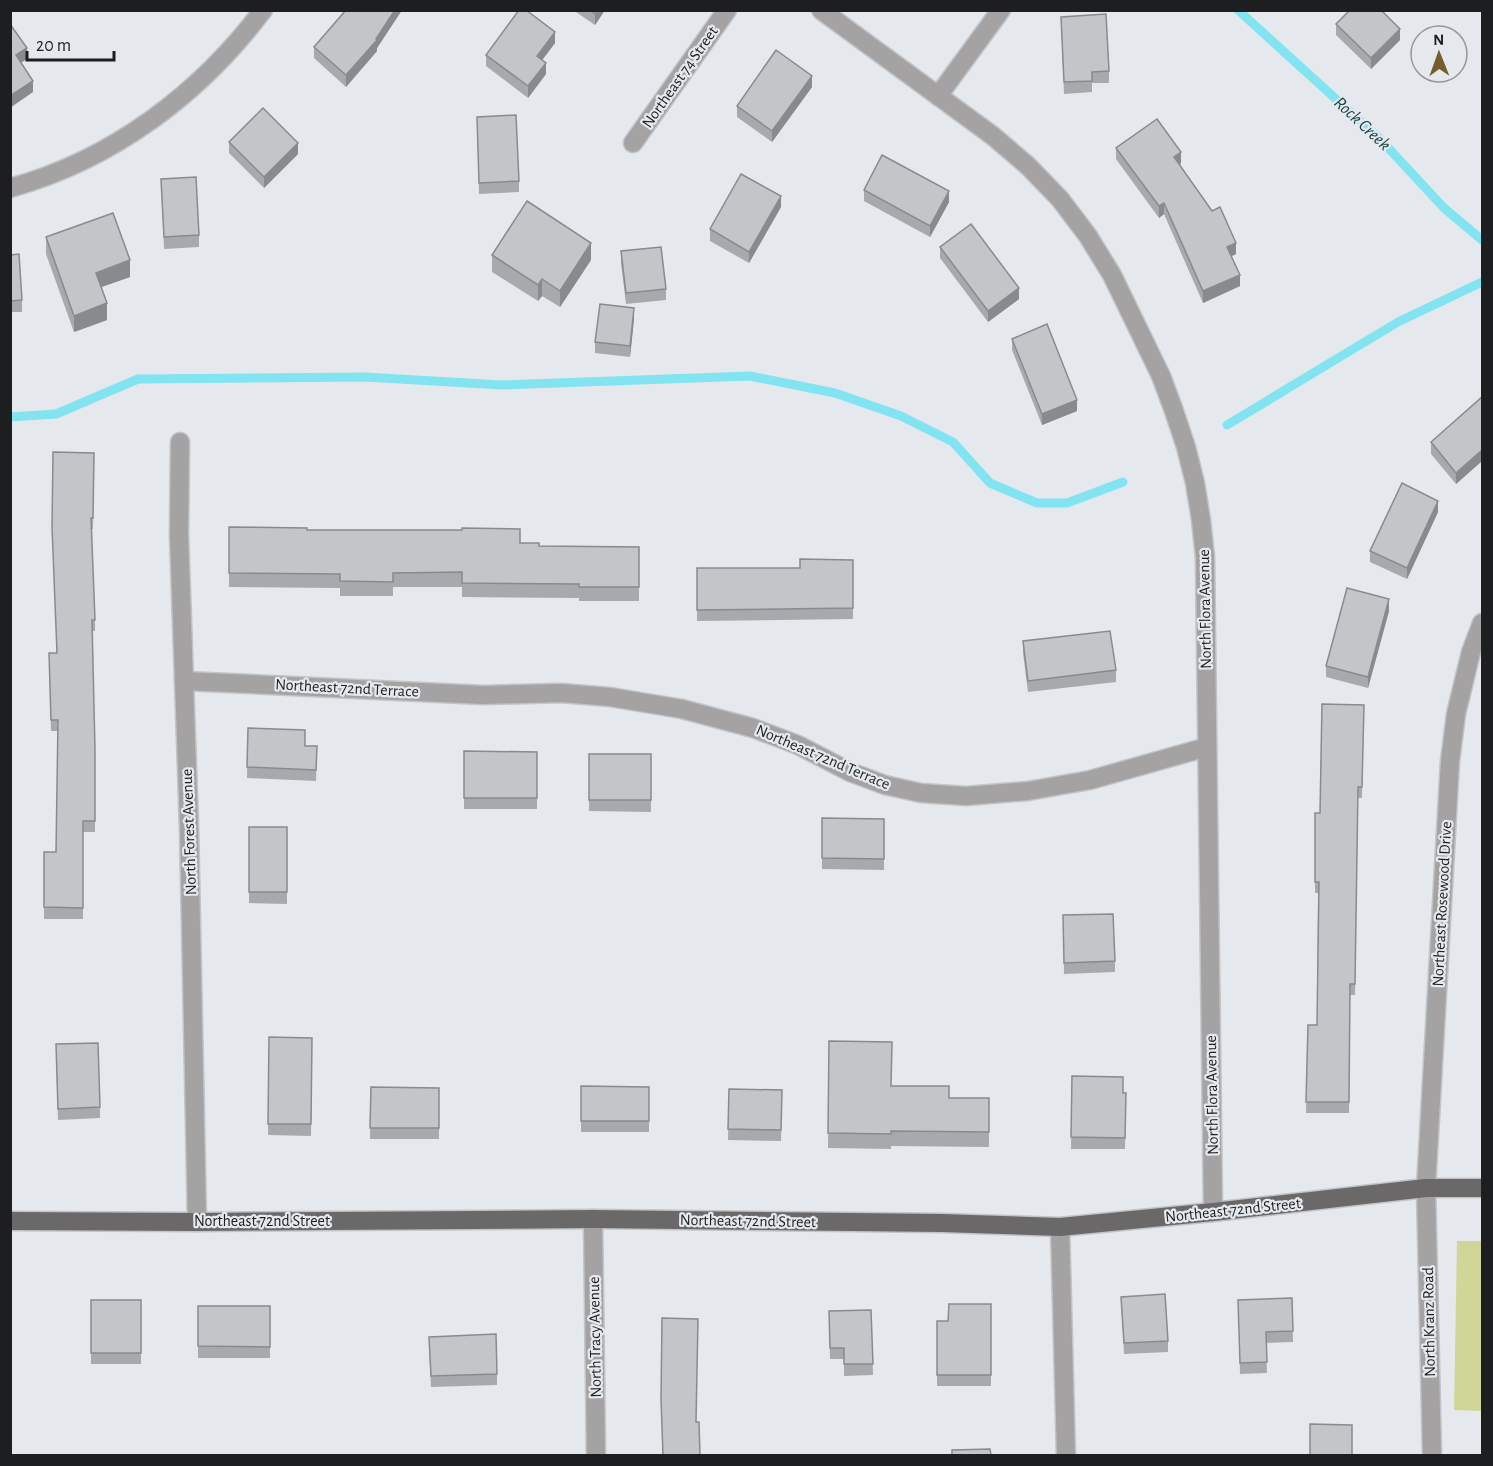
<svg xmlns="http://www.w3.org/2000/svg" width="1493" height="1466" viewBox="0 0 1493 1466" font-family="'Alegreya Sans',sans-serif">
	<style>
		.green { fill: #d0d698 }
		.lines { fill: none; stroke-linecap: round; stroke-linejoin: round }
		.stream { stroke: #82e3f1; stroke-width: 9 }
		.minor-casing { stroke: #c1c4c8; stroke-width: 21 }
		.major-casing { stroke: #c1c4c8; stroke-width: 21 }
		.minor { stroke: #a4a2a3; stroke-width: 18 }
		.major { stroke: #6b686a; stroke-width: 18 }
		.wall { fill: #a7aaad }
		.shaded-wall { fill: #888b8d }
		.building { fill: #c2c6c9; stroke: #888b8d; stroke-width: 1.5 }
		.labels { text-anchor: middle; dominant-baseline: central; stroke-width: 4.5; stroke-linejoin: round; paint-order: stroke }
		.street-label { font-size: 16px; fill: #1c1e1f; stroke: #e5e9ed }
		.water-label { font-size: 18px; font-style: italic; fill: #154248; stroke: #e5e9ed }
	</style>
	<rect width="100%" height="100%" fill="#e5e9ed"/>
	<path class="green" d="M1457,1241H1482V1411L1454,1410Z"/>
	<g class="lines">
		<g class="stream">
			<path d="M1238,10L1380,139L1444,208L1482,240"/>
			<path d="M10,417L56,414L138,379L365,377L502,385L750,376L835,393L901,416L953,442L990,483L1037,503H1067L1123,482"/>
			<path d="M1227,425L1398,322L1482,282"/>
		</g>
		<g class="minor-casing">
			<g id="minor">
				<path d="M821,10L993,136L1028,166L1060,199L1088,236L1112,275L1161,376L1174,411L1186,447L1195,483L1201,520L1205,557L1213,1212"/>
				<path d="M938,96L1001,10"/>
				<path d="M633,143L727,10"/>
				<path d="M10,188C112,160 200,94 263,10"/>
				<path d="M180,442L179,535L189,826L197,1222"/>
				<path d="M184,681L484,695L561,693L610,697L682,709L753,728L798,745L850,772L885,785L921,793L966,796L1028,791L1090,780L1207,747"/>
				<path d="M593,1219L596,1456"/>
				<path d="M1060,1227L1066,1456"/>
				<path d="M1432,1456L1426,1188L1450,761L1456,714L1471,652L1482,623"/>
			</g>
		</g>
		<g class="major-casing">
			<path id="major" d="M10,1221L197,1222L593,1219L942,1223L1060,1227L1213,1212L1426,1188H1482"/>
		</g>
		<use href="#minor" class="minor"/>
		<use href="#major" class="major"/>
	</g>
	<g class="wall">
		<path d="M346,10H402L377,48V51L346,87L314,58V47Z"/>
		<path d="M573,10H605L595,25Z"/>
		<path d="M1061,17L1109,71V83H1092V92L1064,94Z"/>
		<path d="M1336,24L1400,40L1371,69L1336,35Z"/>
		<path d="M555,43L542,60L546,74L528,98L486,66V55Z"/>
		<path d="M812,87L772,142L737,117V106Z"/>
		<path d="M477,117L519,181V192L479,194Z"/>
		<path d="M229,142L298,154L264,188L229,153Z"/>
		<path d="M1116,148L1181,163L1180,165L1236,254L1232,256L1240,286L1203,303L1164,214L1159,218L1116,159Z"/>
		<path d="M161,179L199,235V247L164,249Z"/>
		<path d="M864,190L949,202L930,237L864,201Z"/>
		<path d="M781,207L749,263L710,241V229Z"/>
		<path d="M46,237L130,277L101,287L107,320L74,332L46,254Z"/>
		<path d="M940,247L1019,299L988,322L940,258Z"/>
		<path d="M621,251L666,289V300L626,304L621,263Z"/>
		<path d="M10,255L22,300V312H10Z"/>
		<path d="M492,255L591,260L560,307L542,296L538,301L492,272Z"/>
		<path d="M634,319L630,357L595,353V342Z"/>
		<path d="M1012,339L1077,411L1042,425L1012,350Z"/>
		<path d="M1482,397V461L1456,484L1431,454V442Z"/>
		<path d="M94,453L93,529H91L95,620V631H92L95,750V832H83V919H44V852H56L58,731H51L49,653H56Z"/>
		<path d="M1438,512L1407,579L1370,562V551Z"/>
		<path d="M229,527L520,543L539,546L639,547V601H579V598L462,597V587H393V596H340V588L229,587Z"/>
		<path d="M853,560V619L697,621V568H800Z"/>
		<path d="M1389,611L1368,688L1326,677V666Z"/>
		<path d="M1023,641L1116,670V682L1028,692L1023,653Z"/>
		<path d="M1364,705L1362,798H1358L1355,995H1350L1349,1113H1306L1308,1025H1317L1318,893H1315V813H1320Z"/>
		<path d="M248,728L305,746H317L316,781L247,778Z"/>
		<path d="M464,751L537,752V809H464Z"/>
		<path d="M589,754H651V812L589,811Z"/>
		<path d="M822,818L884,819V870L822,869Z"/>
		<path d="M249,827H287V904L249,903Z"/>
		<path d="M1063,927L1115,961V972L1064,974Z"/>
		<path d="M269,1037L312,1038L311,1136L268,1135Z"/>
		<path d="M829,1041L891,1086L949,1098H989V1147L891,1146V1149L828,1148Z"/>
		<path d="M56,1055L100,1107V1118L58,1120Z"/>
		<path d="M1072,1076L1123,1093H1126L1125,1149H1071Z"/>
		<path d="M581,1086L649,1087V1132H581Z"/>
		<path d="M371,1087L439,1088V1139H370Z"/>
		<path d="M729,1089L782,1090L781,1141L728,1140Z"/>
		<path d="M1121,1297L1168,1341V1352L1124,1354Z"/>
		<path d="M1292,1298L1293,1342L1266,1343L1267,1373L1240,1374L1238,1300Z"/>
		<rect x="91" y="1300" width="50" height="64"/>
		<path d="M991,1304V1386H937V1321H948Z"/>
		<rect x="198" y="1306" width="72" height="52"/>
		<path d="M871,1310L873,1375L844,1376V1359H830L829,1311Z"/>
		<path d="M429,1348L497,1374V1385L431,1387Z"/>
	</g>
	<g class="shaded-wall">
		<path d="M395,10H402L377,48V51L346,87V75L376,39Z"/>
		<path d="M597,10H605L595,25V14Z"/>
		<path d="M1400,29V40L1371,69V58Z"/>
		<path d="M555,32V43L537,67V56Z"/>
		<path d="M27,48V59L16,66V55Z"/>
		<path d="M546,63V74L528,98V86Z"/>
		<path d="M812,76V87L772,142V131Z"/>
		<path d="M33,81V92L10,108V96Z"/>
		<path d="M298,143V154L264,188V177Z"/>
		<path d="M1181,152V163L1174,169V157Z"/>
		<path d="M949,191V202L930,237V226Z"/>
		<path d="M781,196V207L749,263V252Z"/>
		<path d="M1164,203V214L1159,218V206Z"/>
		<path d="M591,243V260L560,307V291Z"/>
		<path d="M1236,243V254L1227,258V247Z"/>
		<path d="M130,260V277L96,289V273Z"/>
		<path d="M1240,275V286L1203,303V291Z"/>
		<path d="M542,279V296L538,301V285Z"/>
		<path d="M1019,288V299L988,322V311Z"/>
		<path d="M107,303V320L74,332V316Z"/>
		<path d="M634,308V319L630,357V346Z"/>
		<path d="M1077,400V411L1042,425V414Z"/>
		<path d="M1482,450V461L1456,484V473Z"/>
		<path d="M1438,501V512L1407,579V568Z"/>
		<path d="M1389,599V611L1368,688V677Z"/>
	</g>
	<g class="building">
		<path d="M346,10H395L376,39L377,40L346,75L314,47Z"/>
		<path d="M519,10H526L555,32L537,56L546,63L528,86L486,55Z"/>
		<path d="M590,10H597L595,14Z"/>
		<path d="M1350,10H1381L1400,29L1371,58L1336,24Z"/>
		<path d="M1106,14L1109,71L1092,72V81L1064,82L1061,17Z"/>
		<path d="M10,24L27,48L16,55L33,81L10,96Z"/>
		<path d="M776,50L812,76L772,131L737,106Z"/>
		<path d="M263,108L298,143L264,177L229,142Z"/>
		<path d="M516,115L519,181L479,183L477,117Z"/>
		<path d="M1157,119L1181,152L1174,157L1212,211L1220,207L1236,243L1227,247L1240,275L1203,291L1164,203L1159,206L1116,148Z"/>
		<path d="M882,155L949,191L930,226L864,190Z"/>
		<path d="M741,174L781,196L749,252L710,229Z"/>
		<path d="M196,177L199,235L164,237L161,179Z"/>
		<path d="M527,201L591,243L560,291L542,279L538,285L492,255Z"/>
		<path d="M113,213L130,260L96,273L107,303L74,316L46,237Z"/>
		<path d="M971,224L1019,288L988,311L940,247Z"/>
		<path d="M661,247L666,289L626,293L621,251Z"/>
		<path d="M19,254L22,300L10,301V255Z"/>
		<path d="M600,304L634,308L630,346L595,342Z"/>
		<path d="M1047,324L1077,400L1042,414L1012,339Z"/>
		<path d="M1482,397V450L1456,473L1431,442Z"/>
		<path d="M53,452L94,453L93,518H91L95,620H92L95,750V821H83V908L44,907V852H56L58,720H51L49,653H57L52,527Z"/>
		<path d="M1402,483L1438,501L1407,568L1370,551Z"/>
		<path d="M229,527L307,528V530H462V528L520,529V543H539V546L639,547V587H579V584L462,583V572L393,573V582L340,581V574L229,573Z"/>
		<path d="M800,559L853,560V608L697,610V568H800Z"/>
		<path d="M1347,588L1389,599L1368,677L1326,666Z"/>
		<path d="M1110,631L1116,670L1028,681L1023,641Z"/>
		<path d="M1322,704L1364,705L1362,787H1358L1355,984H1350L1349,1102H1306L1308,1025H1317L1319,882H1315V813H1320Z"/>
		<path d="M248,728L305,730V746H317L316,770L247,767Z"/>
		<path d="M464,751L537,752V798H464Z"/>
		<rect x="589" y="754" width="62" height="46"/>
		<path d="M822,818L884,819V859L822,858Z"/>
		<rect x="249" y="827" width="38" height="65"/>
		<path d="M1113,914L1115,961L1064,963L1063,915Z"/>
		<path d="M269,1037L312,1038L311,1124H268Z"/>
		<path d="M829,1041L892,1042L891,1086H949V1098H989V1132L891,1131V1134L828,1133Z"/>
		<path d="M98,1043L100,1107L58,1109L56,1044Z"/>
		<path d="M1072,1076L1123,1077V1093H1126L1125,1138L1071,1137Z"/>
		<path d="M581,1086L649,1087V1121H581Z"/>
		<path d="M371,1087L439,1088V1128H370Z"/>
		<path d="M729,1089L782,1090L781,1130L728,1129Z"/>
		<path d="M1165,1294L1168,1341L1124,1343L1121,1297Z"/>
		<path d="M1292,1298L1293,1331L1266,1332L1267,1362L1240,1363L1238,1300Z"/>
		<rect x="91" y="1300" width="50" height="53"/>
		<path d="M949,1304H991V1375H937V1321H948Z"/>
		<path d="M198,1306H270V1347L198,1346Z"/>
		<path d="M871,1310L873,1364H844V1348H830L829,1311Z"/>
		<path d="M662,1318L698,1319L696,1422H699L700,1455H663L661,1399Z"/>
		<path d="M496,1334L497,1374L431,1376L429,1337Z"/>
		<path d="M1310,1424L1352,1425V1455H1310Z"/>
		<path d="M990,1449L991,1455H952V1450Z"/>
	</g>
	<g class="labels">
		<g class="street-label">
			<text transform="translate(680 77) rotate(-55)">Northeast 74 Street</text>
			<text transform="translate(1205 609) rotate(-91)">North Flora Avenue</text>
			<text transform="translate(347 688) rotate(3)">Northeast 72nd Terrace</text>
			<text transform="translate(823 757) rotate(23)">Northeast 72nd Terrace</text>
			<text transform="translate(189 832) rotate(-92)">North Forest Avenue</text>
			<text transform="translate(1442 904) rotate(-87)">Northeast Rosewood Drive</text>
			<text transform="translate(1212 1095) rotate(-91)">North Flora Avenue</text>
			<text transform="translate(1233 1210) rotate(-6)">Northeast 72nd Street</text>
			<text x="262" y="1221">Northeast 72nd Street</text>
			<text transform="translate(748 1221) rotate(1)">Northeast 72nd Street</text>
			<text transform="translate(1429 1322) rotate(-91)">North Kranz Road</text>
			<text transform="translate(595 1337) rotate(-91)">North Tracy Avenue</text>
		</g>
		<g class="water-label">
			<text transform="translate(1362 124) rotate(43)">Rock Creek</text>
		</g>
	</g>
	<rect width="1493" height="1466" fill="none" stroke="#1c1e1f" stroke-width="24"/>
	<g transform="translate(1439 54) rotate(359)"><circle r="28" fill="#e5e9ed" stroke="#95989b" stroke-width="1.5"/>
	<path d="M0-4.5L10 22L0 15L-10 22Z" fill="#755d2d"/>
	<text y="-9" font-size="16" font-weight="bold" text-anchor="middle" fill="#1c1e1f">N</text>
	</g>
	<path d="M27 51v9h87v-9" fill="none" stroke="#1c1e1f" stroke-width="3"/>
	<text x="36" y="51" font-size="18" fill="#1c1e1f" stroke="#e5e9ed" stroke-width="4.5" paint-order="stroke">20 m</text>
</svg>
